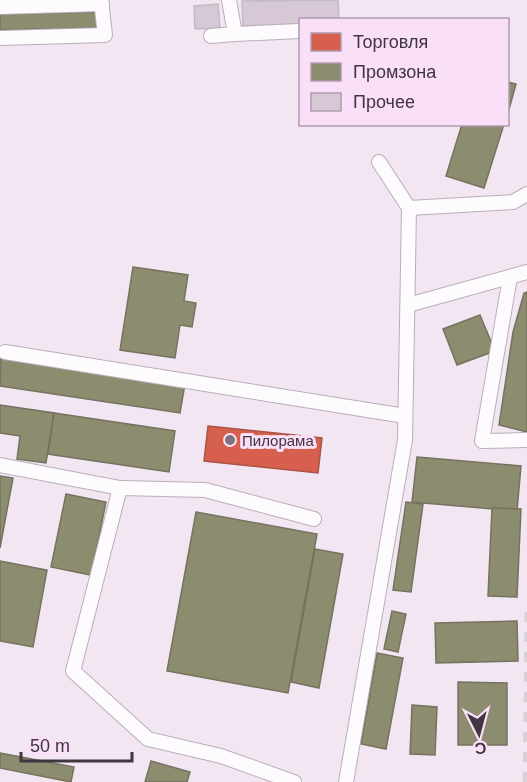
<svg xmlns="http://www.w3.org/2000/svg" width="527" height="782" viewBox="0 0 527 782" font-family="Arial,sans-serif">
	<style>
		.shops { fill: #d6604d; stroke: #a95349; stroke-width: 1.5 }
		.industry { fill: #8c8c6e; stroke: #757260; stroke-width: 1.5 }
		.building { fill: #d6c8d5; stroke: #c4bac4; stroke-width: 1.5 }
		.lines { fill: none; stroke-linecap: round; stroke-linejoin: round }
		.minor-casing { stroke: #b9aeb8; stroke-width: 16 }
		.minor { stroke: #fdfbfd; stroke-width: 14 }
		.rail { stroke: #d5d1d5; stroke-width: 4.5; stroke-dasharray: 10 10; stroke-linecap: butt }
		.poi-dot { fill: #7e747e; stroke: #f9e0f8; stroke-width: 2 }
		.labels { text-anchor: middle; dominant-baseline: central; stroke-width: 6; stroke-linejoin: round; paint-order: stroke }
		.poi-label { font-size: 15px; fill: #3f363f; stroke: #f9e0f8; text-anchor: start }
	</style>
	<rect width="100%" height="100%" fill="#f3e6f3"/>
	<path class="shops" d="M208,426L322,438L318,473L204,461Z"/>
	<g class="industry">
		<path d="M99,12V28L0,30V14Z"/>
		<path d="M508,82L516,84L508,113Z"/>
		<path d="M462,124H504L484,188L446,176Z"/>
		<path d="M133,267L188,275L184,301L196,303L192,327L180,325L175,358L120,350Z"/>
		<path d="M527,292V432L499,425L513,332L524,293Z"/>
		<path d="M480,315L495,351L457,365L443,329Z"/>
		<path d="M1,356L185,384L180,413L0,386Z"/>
		<path d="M0,405L54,413L46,463L17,459L20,436L0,433Z"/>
		<path d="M54,413L175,431L169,472L48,454Z"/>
		<path d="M417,457L521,466L517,511L412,502Z"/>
		<path d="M0,476L13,478L0,548Z"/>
		<path d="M66,494L106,502L91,575L51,567Z"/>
		<path d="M406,502L423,504L411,592L393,590Z"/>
		<path d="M492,508L521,509L517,597L488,596Z"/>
		<path d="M196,512L317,534L288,693L167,671Z"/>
		<path d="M315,549L343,554L319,688L291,682Z"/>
		<path d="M0,561L47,570L33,647L0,641Z"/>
		<path d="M392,611L406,614L398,652L384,649Z"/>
		<path d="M517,621L518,661L436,663L435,623Z"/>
		<path d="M377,653L403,658L386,749L361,744Z"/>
		<path d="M458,682L507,683V745H458Z"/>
		<path d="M412,705L437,707L435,755L410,754Z"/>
		<path d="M0,753L74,767L71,782L0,768Z"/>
		<path d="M151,761L190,772L187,782H145Z"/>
	</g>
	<g class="building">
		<path d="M338,0L339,20H300V24L243,26L242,1Z"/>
		<path d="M218,4L220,28L195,29L194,6Z"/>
	</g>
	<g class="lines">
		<g class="minor-casing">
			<g id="minor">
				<path d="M229,0L235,34L300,31"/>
				<path d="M0,7L102,4"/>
				<path d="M211,36L235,34"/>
				<path d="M0,38L105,35L101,0"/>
				<path d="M409,208L513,202L527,194"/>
				<path d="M510,277L482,441L527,440"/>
				<path d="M408,305L527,272"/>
				<path d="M5,352L405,416"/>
				<path d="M0,465L120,488"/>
				<path d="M294,782L221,756L148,739L73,671L120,488L205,490L314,519"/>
				<path d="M346,782L405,440L409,208L379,162"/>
			</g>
		</g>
		<use href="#minor" class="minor"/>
		<path class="rail" d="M525,782L527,603"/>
	</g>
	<circle class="poi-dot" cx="230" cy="440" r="6"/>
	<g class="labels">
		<g class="poi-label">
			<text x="242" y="440">Пилорама</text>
		</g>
	</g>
	<rect x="299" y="18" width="210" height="108" fill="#f9e0f8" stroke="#af9cae" stroke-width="1.5"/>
	<rect x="311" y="33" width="30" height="18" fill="#d6604d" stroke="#af9cae" stroke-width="1.5"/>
	<text x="353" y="48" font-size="18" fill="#3f363f">Торговля</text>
	<rect x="311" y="63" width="30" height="18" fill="#8c8c6e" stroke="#af9cae" stroke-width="1.5"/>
	<text x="353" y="78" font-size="18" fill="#3f363f">Промзона</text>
	<rect x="311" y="93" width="30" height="18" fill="#d6c8d5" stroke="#af9cae" stroke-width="1.5"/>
	<text x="353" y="108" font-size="18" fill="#3f363f">Прочее</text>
	<g transform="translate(479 734) rotate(174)" stroke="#f9e0f8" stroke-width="4.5" paint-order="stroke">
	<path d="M0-4.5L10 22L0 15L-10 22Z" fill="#3f363f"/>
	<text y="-9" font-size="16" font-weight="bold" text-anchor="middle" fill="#3f363f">С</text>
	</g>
	<path d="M21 752v9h111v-9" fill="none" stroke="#3f363f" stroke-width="3"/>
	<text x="30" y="752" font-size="18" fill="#3f363f" stroke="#f9e0f8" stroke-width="4.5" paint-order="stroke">50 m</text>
</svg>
